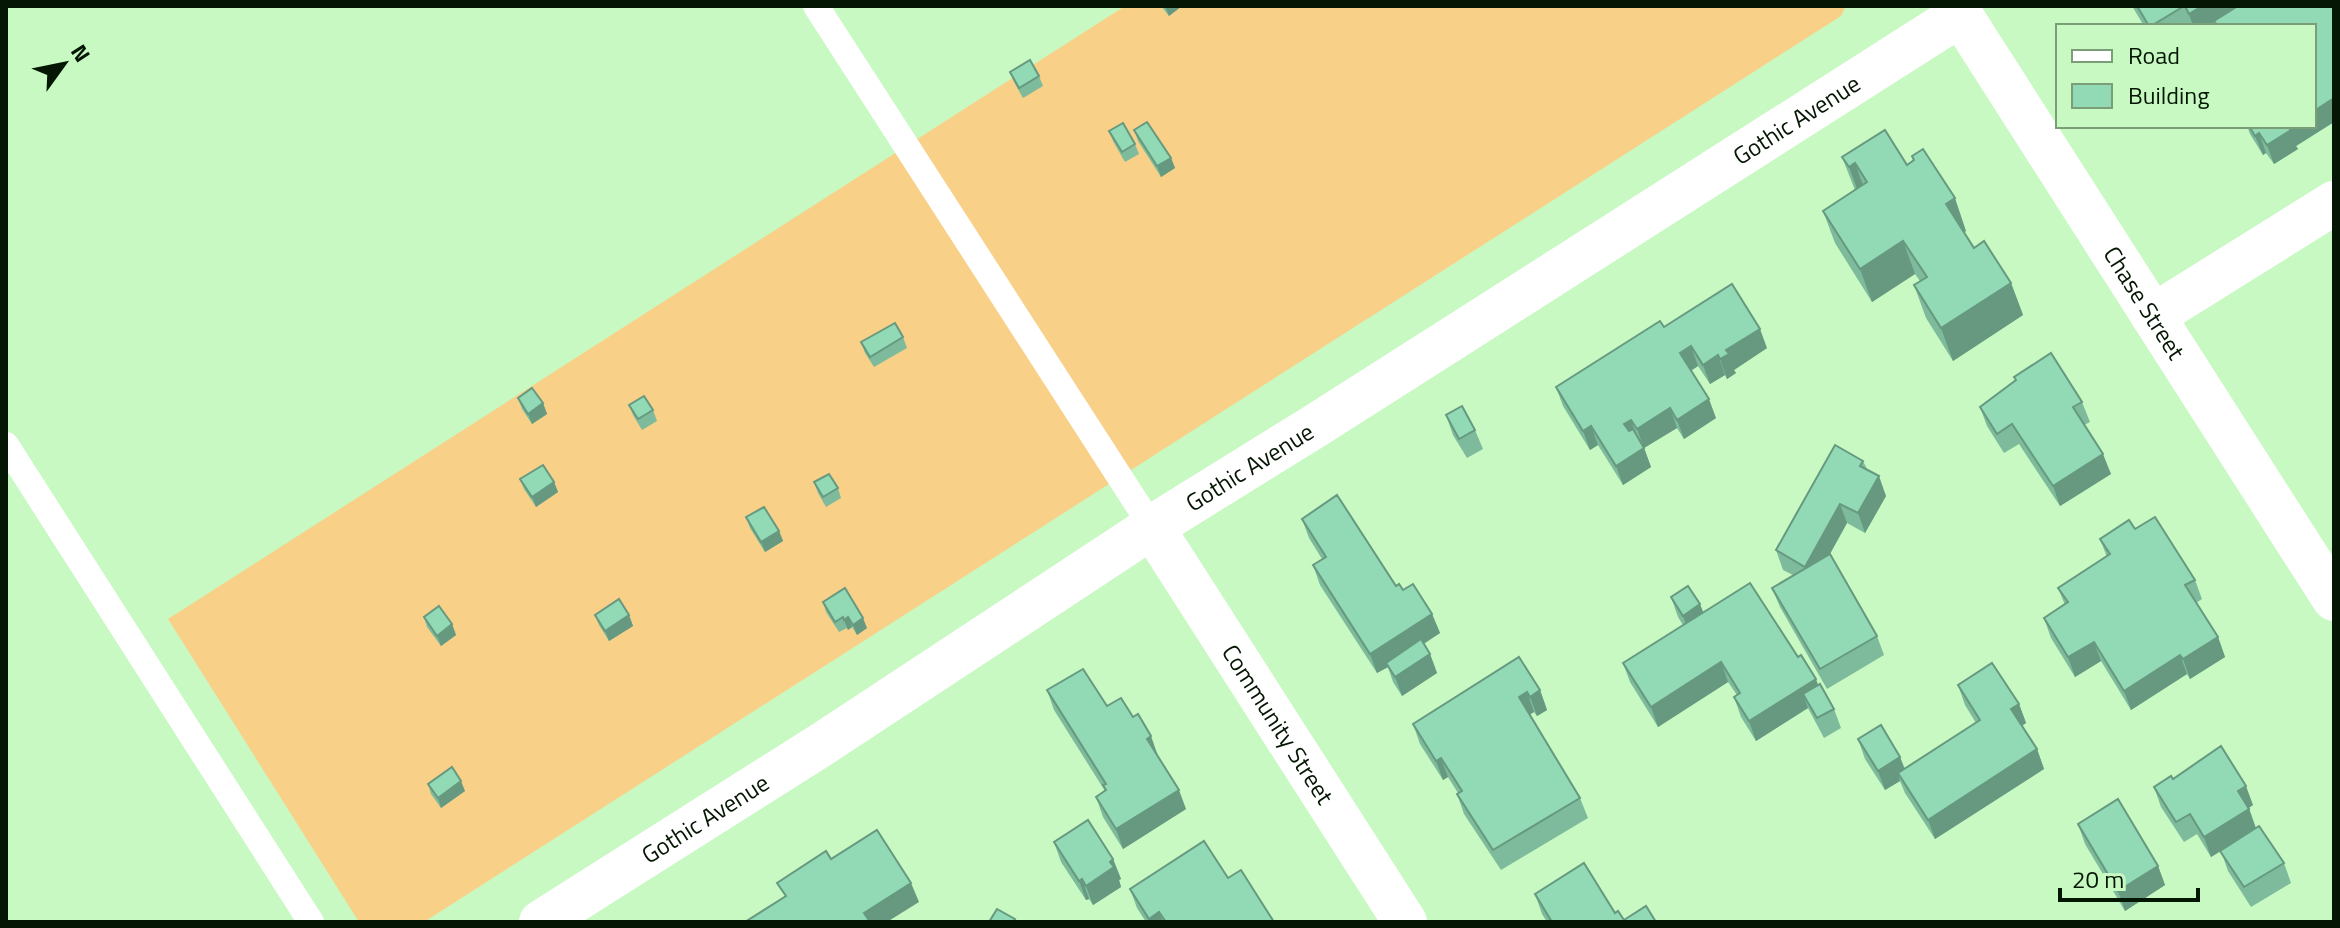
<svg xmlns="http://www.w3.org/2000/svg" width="2340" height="928" viewBox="0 0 2340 928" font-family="'Titillium Web',sans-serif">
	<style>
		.garden { fill: #f8d088 }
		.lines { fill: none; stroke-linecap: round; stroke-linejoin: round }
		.lane { stroke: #fff; stroke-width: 26 }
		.street { stroke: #fff; stroke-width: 44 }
		.secondary { stroke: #fff; stroke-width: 44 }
		.wall { fill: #7dbb9c }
		.shaded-wall { fill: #66997f }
		.building { fill: #91dab5; stroke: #66997f; stroke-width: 2 }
		.labels { text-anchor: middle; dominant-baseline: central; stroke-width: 7; stroke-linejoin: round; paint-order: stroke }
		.street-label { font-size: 24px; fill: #051604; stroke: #c8f9c2 }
	</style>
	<rect width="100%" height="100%" fill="#c8f9c2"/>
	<path class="garden" d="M1125,6H1846L1841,16L424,922H359L168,619Z"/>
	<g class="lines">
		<g class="lane">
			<path d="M816,6L1152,527"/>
			<path d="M6,445L311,922"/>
		</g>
		<g class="street">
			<path d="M2153,316L2334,203"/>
			<path id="s1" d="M1152,527L1405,922"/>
			<path id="s2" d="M541,922L824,743L1152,527L1315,426L1960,15"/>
		</g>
		<path class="secondary" id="s3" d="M1955,6L2334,599"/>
	</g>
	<g class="wall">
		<path d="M1161,6H1182L1169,16Z"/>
		<path d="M2132,6H2334V122L2296,146L2298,149L2274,164L2266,153L2263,155L2250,134L2247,126H2314V26H2216L2215,22L2208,26H2144Z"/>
		<path d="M1010,72L1039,76L1043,86L1023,98L1014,82Z"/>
		<path d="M1134,130L1171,158L1175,168L1161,177L1138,141Z"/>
		<path d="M1109,131L1135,144L1139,154L1125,162L1113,141Z"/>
		<path d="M1912,156L1966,231L1964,232L1974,248L2011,283L2023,315L1953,361L1926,318L1914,285L1920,281L1915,274L1872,302L1835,243L1823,211L1855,190L1842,157L1907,165L1914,161Z"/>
		<path d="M1664,327L1767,348L1734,370L1736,373L1727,379L1725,375L1710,384L1698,366L1691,371L1716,418L1684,439L1677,428L1644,448L1651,467L1623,485L1598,445L1590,450L1563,406L1556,387Z"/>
		<path d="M903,337L907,348L874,367L865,353L861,342Z"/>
		<path d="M2014,377L2082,402L2090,422L2084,425L2111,474L2060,506L2019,444L2004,453L1987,426L1980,407L2016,381Z"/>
		<path d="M518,398L543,403L547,414L532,424L522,409Z"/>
		<path d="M629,405L653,410L657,421L642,430L633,415Z"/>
		<path d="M1446,415L1475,430L1483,449L1467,458L1453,435Z"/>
		<path d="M1863,461L1867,469L1886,496L1865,533L1847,523L1830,554L1877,636L1884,655L1827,689L1780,607L1772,588L1793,575L1783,570L1776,550Z"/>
		<path d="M520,479L554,482L558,492L536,507L524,489Z"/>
		<path d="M814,482L838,488L841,498L826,507L818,493Z"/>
		<path d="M746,517L779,531L783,541L765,552L750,528Z"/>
		<path d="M1302,519L1403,590L1432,614L1440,633L1424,644L1430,654L1437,673L1402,696L1393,682L1388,667L1377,673L1320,585L1313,565L1322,559L1309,538Z"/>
		<path d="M2135,529L2195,580L2202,599L2196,603L2218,637L2225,657L2190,679L2187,674L2131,710L2101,661L2075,677L2051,638L2044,618L2065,605L2058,588L2107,557L2100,539Z"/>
		<path d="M1671,597L1798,657L1834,709L1841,728L1824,738L1808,708L1756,741L1741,717L1734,697L1737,695L1728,682L1658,727L1630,682L1623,663L1683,625L1678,617Z"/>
		<path d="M823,602L867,628L857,635L852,627L848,630L847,628L839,632L826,612Z"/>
		<path d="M595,615H629L633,626L609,641L599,625Z"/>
		<path d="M424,617L452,624L456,635L441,646L427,627Z"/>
		<path d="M1958,685L2019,704L2026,723L2022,726L2037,749L2044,769L1935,839L1905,793L1900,781L1885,790L1865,759L1858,739L1900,757L1905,769L1976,723L1965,705Z"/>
		<path d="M1047,690L1107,706L1158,756L1186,809L1123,849L1103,817L1096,797L1105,791L1054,710Z"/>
		<path d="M1540,690L1547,710L1537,716L1534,712L1530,714L1580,798L1588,818L1501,870L1464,814L1457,794L1458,793L1448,777L1443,780L1420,744L1413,724Z"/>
		<path d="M2173,779L2253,805L2249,808L2256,828L2284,863L2291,883L2251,907L2228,871L2221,851L2211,857L2197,834L2184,842L2161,807L2154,787Z"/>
		<path d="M428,784L465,791L441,808L431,794Z"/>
		<path d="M2078,824L2158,866L2165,885L2125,911L2085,844Z"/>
		<path d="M1054,842L1113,859L1121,879L1119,880L1121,887L1093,905L1089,899L1086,900L1061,862Z"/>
		<path d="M1228,878L1274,922H1146L1137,908L1130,889Z"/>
		<path d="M1535,894L1615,913L1624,920L1656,922H1547L1542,914Z"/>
	</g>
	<g class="shaded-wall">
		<path d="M1165,6H1182L1169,16Z"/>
		<path d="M2202,6H2241L2208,26H2193L2189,14Z"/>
		<path d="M2334,98V122L2296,146L2298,149L2274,164L2267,145L2289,126H2314V111Z"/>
		<path d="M2259,133L2266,153L2263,155L2255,136Z"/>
		<path d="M1171,158L1175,168L1161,177L1157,166Z"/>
		<path d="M1855,163L1867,196L1861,200L1849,167Z"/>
		<path d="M1955,198L1966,231L1958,236L1946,204Z"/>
		<path d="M1903,241L1915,274L1872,302L1860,269Z"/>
		<path d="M2011,283L2023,315L1953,361L1941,328Z"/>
		<path d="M1760,329L1767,348L1734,370L1736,373L1727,379L1720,359L1726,350Z"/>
		<path d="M1691,346L1698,366L1687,373L1680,353Z"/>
		<path d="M1718,355L1725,375L1710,384L1703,365Z"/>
		<path d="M1709,399L1716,418L1684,439L1677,420Z"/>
		<path d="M543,403L547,414L532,424L528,414Z"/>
		<path d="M1670,408L1677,428L1644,448L1651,467L1623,485L1616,466L1644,448L1637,429Z"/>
		<path d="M1631,420L1638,440L1632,444L1624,424Z"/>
		<path d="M1591,426L1598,445L1590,450L1583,431Z"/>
		<path d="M2103,454L2111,474L2060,506L2053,486Z"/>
		<path d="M1879,476L1886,496L1865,533L1858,513Z"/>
		<path d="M554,482L558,492L536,507L532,497Z"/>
		<path d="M1840,504L1847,523L1812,586L1805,567Z"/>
		<path d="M779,531L783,541L765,552L761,542Z"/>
		<path d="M1700,604L1708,624L1690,636L1683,616Z"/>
		<path d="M1432,614L1440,633L1388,666L1386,663L1388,667L1377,673L1370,654Z"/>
		<path d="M629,615L633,626L609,641L605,631Z"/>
		<path d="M848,617L852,627L848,630L844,620Z"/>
		<path d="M863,618L867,628L857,635L853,625Z"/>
		<path d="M452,624L456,635L441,646L437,636Z"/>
		<path d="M2218,637L2225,657L2190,679L2183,659Z"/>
		<path d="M2094,642L2101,661L2075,677L2068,657Z"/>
		<path d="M1430,654L1437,673L1402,696L1395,677Z"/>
		<path d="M2180,655L2187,674L2131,710L2124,691Z"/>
		<path d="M1721,662L1728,682L1658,727L1651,707Z"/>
		<path d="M1816,679L1823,698L1803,694L1808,708L1756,741L1749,721Z"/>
		<path d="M1540,690L1547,710L1537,716L1530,697Z"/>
		<path d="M1527,692L1534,712L1526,717L1519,697Z"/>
		<path d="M2019,704L2026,723L2018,728L2011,709Z"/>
		<path d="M1151,736L1158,756L1154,758L1147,739Z"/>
		<path d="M2037,749L2044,769L1935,839L1928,820Z"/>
		<path d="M1900,757L1907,776L1898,773L1900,781L1885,790L1878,771Z"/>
		<path d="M1441,758L1448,777L1443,780L1436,761Z"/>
		<path d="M461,781L465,791L441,808L438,798Z"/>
		<path d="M2246,786L2253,805L2245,810L2238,791Z"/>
		<path d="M1179,790L1186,809L1123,849L1116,829Z"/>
		<path d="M2249,809L2256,829L2211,857L2204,837Z"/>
		<path d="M1113,859L1121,879L1119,880L1121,887L1093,905L1086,886Z"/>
		<path d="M2158,866L2165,885L2125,911L2118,891Z"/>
		<path d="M1082,879L1089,899L1086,900L1079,881Z"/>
		<path d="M911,883L919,902L887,922H867L864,913Z"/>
		<path d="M1159,912L1163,922H1150L1149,919Z"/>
	</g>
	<g class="building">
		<path d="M2137,6H2184L2151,26H2149Z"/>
		<path d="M2185,6H2202L2189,14Z"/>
		<path d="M2238,6H2334V47L2333,48L2334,50V98L2314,111V26H2218L2214,21Z"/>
		<path d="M1030,60L1039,76L1019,88L1010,72Z"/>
		<path d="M1147,122L1171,158L1157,166L1134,130Z"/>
		<path d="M1123,123L1135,144L1122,152L1109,131Z"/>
		<path d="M2249,126H2289L2288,127L2291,130L2267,145L2259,133L2255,136Z"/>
		<path d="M1885,130L1907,165L1914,160L1912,156L1923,149L1955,198L1946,204L1974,248L1984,241L2011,283L1941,328L1914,285L1927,277L1903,241L1860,269L1823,211L1867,182L1855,163L1849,167L1842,157Z"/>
		<path d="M1732,284L1760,329L1726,350L1729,354L1720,359L1718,355L1703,365L1691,346L1680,353L1709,399L1677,420L1670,408L1637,429L1631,420L1624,424L1629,431L1633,429L1644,448L1616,466L1591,426L1583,431L1556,387L1660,321L1664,327Z"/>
		<path d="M895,323L903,337L870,357L861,342Z"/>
		<path d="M2051,353L2082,402L2073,407L2103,454L2053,486L2012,424L1997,434L1980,407L2016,380L2014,377Z"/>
		<path d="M532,388L543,403L528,414L518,398Z"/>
		<path d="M644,396L653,410L638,419L629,405Z"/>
		<path d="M1462,406L1475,430L1459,439L1446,415Z"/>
		<path d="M1835,445L1863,461L1860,466L1879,476L1858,513L1840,504L1805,567L1776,550Z"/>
		<path d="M543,465L554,482L532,497L520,479Z"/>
		<path d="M829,474L838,488L823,497L814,482Z"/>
		<path d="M1337,495L1396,586L1399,584L1403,590L1413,584L1432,614L1370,654L1313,565L1326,557L1302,519Z"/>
		<path d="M764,507L779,531L761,542L746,517Z"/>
		<path d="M2155,517L2195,580L2185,585L2218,637L2183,659L2180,655L2124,691L2094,642L2068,657L2044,618L2068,602L2058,588L2110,554L2100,539L2129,520L2135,529Z"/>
		<path d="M1830,554L1877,636L1820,669L1772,588Z"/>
		<path d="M1750,583L1798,657L1801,655L1816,679L1749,721L1734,697L1740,693L1721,662L1651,707L1623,663Z"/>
		<path d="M1688,586L1700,604L1683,616L1671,597Z"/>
		<path d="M845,588L863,618L853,625L848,617L844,620L843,617L835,622L823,602Z"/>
		<path d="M619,599L629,615L605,631L595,615Z"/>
		<path d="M439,606L452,624L437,636L424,617Z"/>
		<path d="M1421,639L1430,654L1395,677L1386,663Z"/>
		<path d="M1519,657L1540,690L1530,697L1527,692L1519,697L1580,798L1493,850L1457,794L1462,791L1441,758L1436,761L1413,724Z"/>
		<path d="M1992,663L2019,704L2011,709L2037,749L1928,820L1898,773L1980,720L1958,685Z"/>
		<path d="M1083,669L1107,706L1121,698L1133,717L1138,714L1151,736L1147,739L1179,790L1116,829L1096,797L1106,790L1103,785L1106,784L1047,690Z"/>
		<path d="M1820,684L1834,709L1817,718L1803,694Z"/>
		<path d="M1881,725L1900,757L1878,771L1858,739Z"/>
		<path d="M2221,746L2246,786L2238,791L2249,809L2204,837L2190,814L2176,822L2154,787L2171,776L2173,779Z"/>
		<path d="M452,767L461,781L438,798L428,784Z"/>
		<path d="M2118,799L2158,866L2118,891L2078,824Z"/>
		<path d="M1088,820L1113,859L1110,862L1114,867L1086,886L1082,879L1079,881L1054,842Z"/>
		<path d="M2259,826L2284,863L2244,887L2220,851Z"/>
		<path d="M877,830L911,883L864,913L870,922H745L786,896L777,883L826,851L831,859Z"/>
		<path d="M1204,841L1228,878L1241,870L1274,922H1166L1159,912L1149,919L1130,889Z"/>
		<path d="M1584,863L1615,913L1618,911L1624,920L1646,906L1656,922H1552L1535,894Z"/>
		<path d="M997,909L1015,919L1013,922H989Z"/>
	</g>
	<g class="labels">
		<g class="street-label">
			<text stroke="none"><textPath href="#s2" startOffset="1490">Gothic Avenue</textPath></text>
			<text stroke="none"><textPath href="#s3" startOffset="352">Chase Street</textPath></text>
			<text stroke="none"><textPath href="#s2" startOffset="842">Gothic Avenue</textPath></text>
			<text stroke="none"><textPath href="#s1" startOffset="234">Community Street</textPath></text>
			<text stroke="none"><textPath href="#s2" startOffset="194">Gothic Avenue</textPath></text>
		</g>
	</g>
	<rect width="2340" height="928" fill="none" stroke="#051604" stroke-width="16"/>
	<rect x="2056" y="24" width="260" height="104" fill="#c8f9c2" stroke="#7a9e76" stroke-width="2"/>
	<rect x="2072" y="50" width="40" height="12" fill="#ffffff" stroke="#7a9e76" stroke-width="2"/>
	<text x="2128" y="64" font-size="24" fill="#051604">Road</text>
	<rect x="2072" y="84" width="40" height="24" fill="#91dab5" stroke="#7a9e76" stroke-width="2"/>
	<text x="2128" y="104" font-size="24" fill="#051604">Building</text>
	<g transform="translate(64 64) rotate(57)" stroke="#c8f9c2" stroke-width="6" paint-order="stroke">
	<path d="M0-6L14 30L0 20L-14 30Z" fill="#051604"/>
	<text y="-12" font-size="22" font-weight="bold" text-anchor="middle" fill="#051604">N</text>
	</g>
	<path d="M2060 888v12h138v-12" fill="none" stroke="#051604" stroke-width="4"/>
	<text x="2072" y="888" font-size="24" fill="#051604" stroke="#c8f9c2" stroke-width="6" paint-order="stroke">20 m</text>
</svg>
